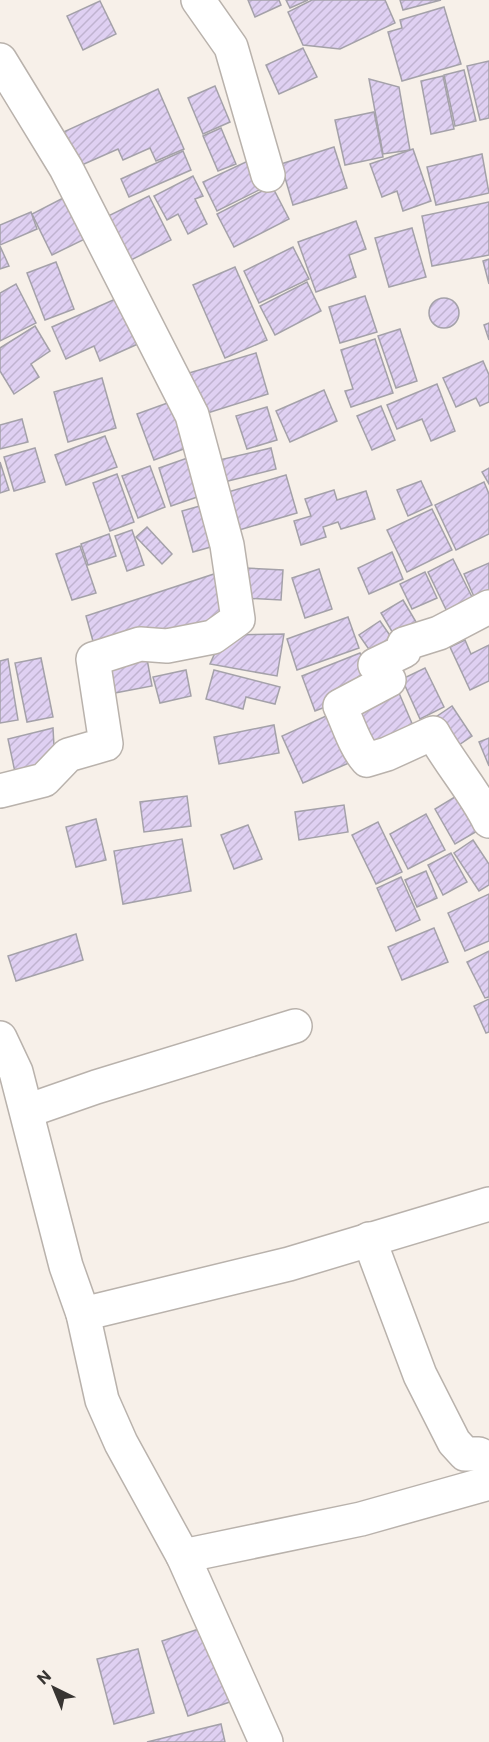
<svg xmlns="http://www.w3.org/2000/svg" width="489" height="1742" viewBox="0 0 489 1742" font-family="Commissioner,sans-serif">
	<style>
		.building { fill: url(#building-hatch); stroke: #a4a1a9; stroke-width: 1.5 }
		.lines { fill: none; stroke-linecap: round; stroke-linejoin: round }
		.minor-casing { stroke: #b9b2ac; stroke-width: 36 }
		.minor { stroke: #fff; stroke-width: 33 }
	</style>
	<defs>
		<pattern id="building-hatch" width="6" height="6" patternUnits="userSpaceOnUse" patternTransform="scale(1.5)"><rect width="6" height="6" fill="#dfd0f2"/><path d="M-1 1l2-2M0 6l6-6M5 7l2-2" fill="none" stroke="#c0b3d0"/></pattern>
	</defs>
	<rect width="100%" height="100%" fill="#f7f0e9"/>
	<g class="building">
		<path d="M248,0H279L281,5L255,17Z"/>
		<path d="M286,0H308L290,8Z"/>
		<path d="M312,0H385L395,23L340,49L303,45L288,12Z"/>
		<path d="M400,0H441L403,10Z"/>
		<path d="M100,1L116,34L83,50L67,16Z"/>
		<path d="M444,7L461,64L402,81L388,32L402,28L400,20Z"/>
		<path d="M303,48L317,77L279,94L266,65Z"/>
		<path d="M489,61V118L480,120L467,66Z"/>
		<path d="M464,70L476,121L455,126L444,75Z"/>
		<path d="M443,76L454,129L431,134L421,81Z"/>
		<path d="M369,79L399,87L410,150L383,154Z"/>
		<path d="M215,86L230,122L203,134L188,98Z"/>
		<path d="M158,89L184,149L156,161L150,148L123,160L118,149L75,168L59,134Z"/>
		<path d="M374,112L383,157L345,165L335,120Z"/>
		<path d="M221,128L236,164L218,171L203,136Z"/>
		<path d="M334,147L347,188L293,205L281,164Z"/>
		<path d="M413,149L431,201L403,211L397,191L382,197L370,164Z"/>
		<path d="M183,151L191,170L129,197L121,179Z"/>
		<path d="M482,154L489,193L436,205L427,167Z"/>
		<path d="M248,161L261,189L217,211L203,182Z"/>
		<path d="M193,176L203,196L195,199L207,224L188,234L178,214L167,220L154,196Z"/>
		<path d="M272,186L289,219L234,247L217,214Z"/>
		<path d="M67,196L87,238L52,255L32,214Z"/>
		<path d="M149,196L171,240L125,263L104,218Z"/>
		<path d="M489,202V255L432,266L422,216Z"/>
		<path d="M31,212L37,229L0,245V225Z"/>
		<path d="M356,221L366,249L349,255L356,277L316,292L298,242Z"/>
		<path d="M412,228L426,277L389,287L375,238Z"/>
		<path d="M0,246L9,266L0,269Z"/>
		<path d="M293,247L309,279L259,303L244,271Z"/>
		<path d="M489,259V284L483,261Z"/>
		<path d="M56,262L74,309L45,320L27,273Z"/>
		<path d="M235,267L267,340L225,358L193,285Z"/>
		<path d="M307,282L321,311L275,335L260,306Z"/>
		<path d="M16,284L36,323L0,341V293Z"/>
		<path d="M365,296L377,332L340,343L329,307Z"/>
		<path d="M120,297L140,343L100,361L94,346L66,359L52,327Z"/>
		<circle cx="444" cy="313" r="15"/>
		<path d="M489,323V340L484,325Z"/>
		<path d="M35,326L50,351L31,364L39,377L14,394L0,371V348Z"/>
		<path d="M400,329L417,381L396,388L378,336Z"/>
		<path d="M375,339L393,393L351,407L345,391L353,389L341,350Z"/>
		<path d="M256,353L268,394L201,415L189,373Z"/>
		<path d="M483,361L489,375V402L480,406L476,398L456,407L443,378Z"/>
		<path d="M102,378L116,428L68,442L54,392Z"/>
		<path d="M437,384L455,431L431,441L422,419L397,429L387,405Z"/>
		<path d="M324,390L337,421L290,442L276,411Z"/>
		<path d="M173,401L189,447L154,460L137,414Z"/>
		<path d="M381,406L395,440L372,450L357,416Z"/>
		<path d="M267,407L277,440L247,449L236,416Z"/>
		<path d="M22,419L28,442L0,449V425Z"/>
		<path d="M105,436L117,467L66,485L55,455Z"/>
		<path d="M35,448L45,482L14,491L4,457Z"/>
		<path d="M271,448L276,469L220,483L215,461Z"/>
		<path d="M196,455L209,493L171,506L159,468Z"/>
		<path d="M0,462L9,490L0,493Z"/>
		<path d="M150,466L165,507L138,518L122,476Z"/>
		<path d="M489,468V484L482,472Z"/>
		<path d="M117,474L134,522L110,531L93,483Z"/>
		<path d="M286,475L297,513L229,533L218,495Z"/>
		<path d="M421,481L432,505L408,516L397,490Z"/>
		<path d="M484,482L489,494V534L456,550L435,505Z"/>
		<path d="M334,490L337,500L366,491L375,519L341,529L338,522L323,527L326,537L301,545L294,521L311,516L305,499Z"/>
		<path d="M207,504L218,545L193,552L182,511Z"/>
		<path d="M432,509L452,550L407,572L387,530Z"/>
		<path d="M147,527L172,554L162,564L136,537Z"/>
		<path d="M132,530L144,565L127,571L115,536Z"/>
		<path d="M109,534L116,556L88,565L81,544Z"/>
		<path d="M80,546L96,593L72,600L56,554Z"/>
		<path d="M392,552L403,579L369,594L358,568Z"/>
		<path d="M453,559L478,609L452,622L428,572Z"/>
		<path d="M489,563V604L479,608L464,574Z"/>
		<path d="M244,568L283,570L281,600L242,598Z"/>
		<path d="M319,569L332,609L305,618L292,578Z"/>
		<path d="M425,572L437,598L412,609L400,584Z"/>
		<path d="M214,574L232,602L227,625L96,652L86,616Z"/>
		<path d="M403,600L419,627L397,640L381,613Z"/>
		<path d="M348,617L359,648L297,670L287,639Z"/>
		<path d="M380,621L398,647L377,661L359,635Z"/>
		<path d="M284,634L277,676L210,664L223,635Z"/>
		<path d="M465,640L471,654L489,645V681L470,690L450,647Z"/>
		<path d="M360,653L374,688L315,711L302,676Z"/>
		<path d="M41,658L53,717L27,722L15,663Z"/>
		<path d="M8,659L18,720L0,723V661Z"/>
		<path d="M147,659L152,686L104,695L99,667Z"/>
		<path d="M425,668L444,707L420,719L402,679Z"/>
		<path d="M186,670L191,696L160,703L153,677Z"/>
		<path d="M214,670L280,687L275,704L246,697L243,709L206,699Z"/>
		<path d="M396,686L417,735L365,757L344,708Z"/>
		<path d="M452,706L472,736L450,751L430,721Z"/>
		<path d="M337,711L358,759L303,783L282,736Z"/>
		<path d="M274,725L279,753L219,764L214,737Z"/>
		<path d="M53,728L55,765L16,777L8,739Z"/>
		<path d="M489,738V766L479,742Z"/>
		<path d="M458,795L479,830L455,844L435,809Z"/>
		<path d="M187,796L191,826L144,832L140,802Z"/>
		<path d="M344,805L348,832L299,840L295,812Z"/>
		<path d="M426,814L445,850L408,869L390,834Z"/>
		<path d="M96,819L106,860L76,867L66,827Z"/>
		<path d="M378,822L402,872L376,884L352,835Z"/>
		<path d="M248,825L262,859L234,869L221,835Z"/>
		<path d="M182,839L191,891L123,904L114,851Z"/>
		<path d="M473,840L489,864V885L479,891L454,853Z"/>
		<path d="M451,853L467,882L443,895L428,865Z"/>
		<path d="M426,871L437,898L417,907L405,880Z"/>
		<path d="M401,877L420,920L396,931L377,888Z"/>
		<path d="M489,894V941L465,951L448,913Z"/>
		<path d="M434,928L448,962L402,980L388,947Z"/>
		<path d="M76,934L83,960L16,981L8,956Z"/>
		<path d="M489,951V997L485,998L467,962Z"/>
		<path d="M489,999V1032L486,1033L474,1006Z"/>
		<path d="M205,1627L230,1702L188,1716L162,1641Z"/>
		<path d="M138,1649L154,1713L114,1724L97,1659Z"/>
		<path d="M221,1724L225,1742H147Z"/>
	</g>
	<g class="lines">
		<g class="minor-casing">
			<g id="minor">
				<path d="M198,0L231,47L268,175"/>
				<path d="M0,60L66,168L192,415L227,545L238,619L213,637L167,646L140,644L93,659L106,744L68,755L44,780L0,791"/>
				<path d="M489,607L439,633L404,644V651L375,665L389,680L340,706C348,723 355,747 367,760L387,754L433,733C450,764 473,789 489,821"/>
				<path d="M0,1038L16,1072L66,1266L83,1314L102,1400L121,1443L183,1556L266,1742"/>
				<path d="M27,1111L96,1087L295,1026"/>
				<path d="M369,1239L420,1375L454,1442L465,1454H479L489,1459"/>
				<path d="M83,1314L289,1264L489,1204"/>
				<path d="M183,1556L361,1519L489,1483"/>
			</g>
		</g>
		<use href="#minor" class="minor"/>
	</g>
	<g transform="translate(54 1688) rotate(317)" stroke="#f7f0e9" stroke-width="4.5" paint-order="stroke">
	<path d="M0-4.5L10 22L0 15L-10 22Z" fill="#383532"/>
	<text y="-9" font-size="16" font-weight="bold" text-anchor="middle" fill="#383532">N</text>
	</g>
</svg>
